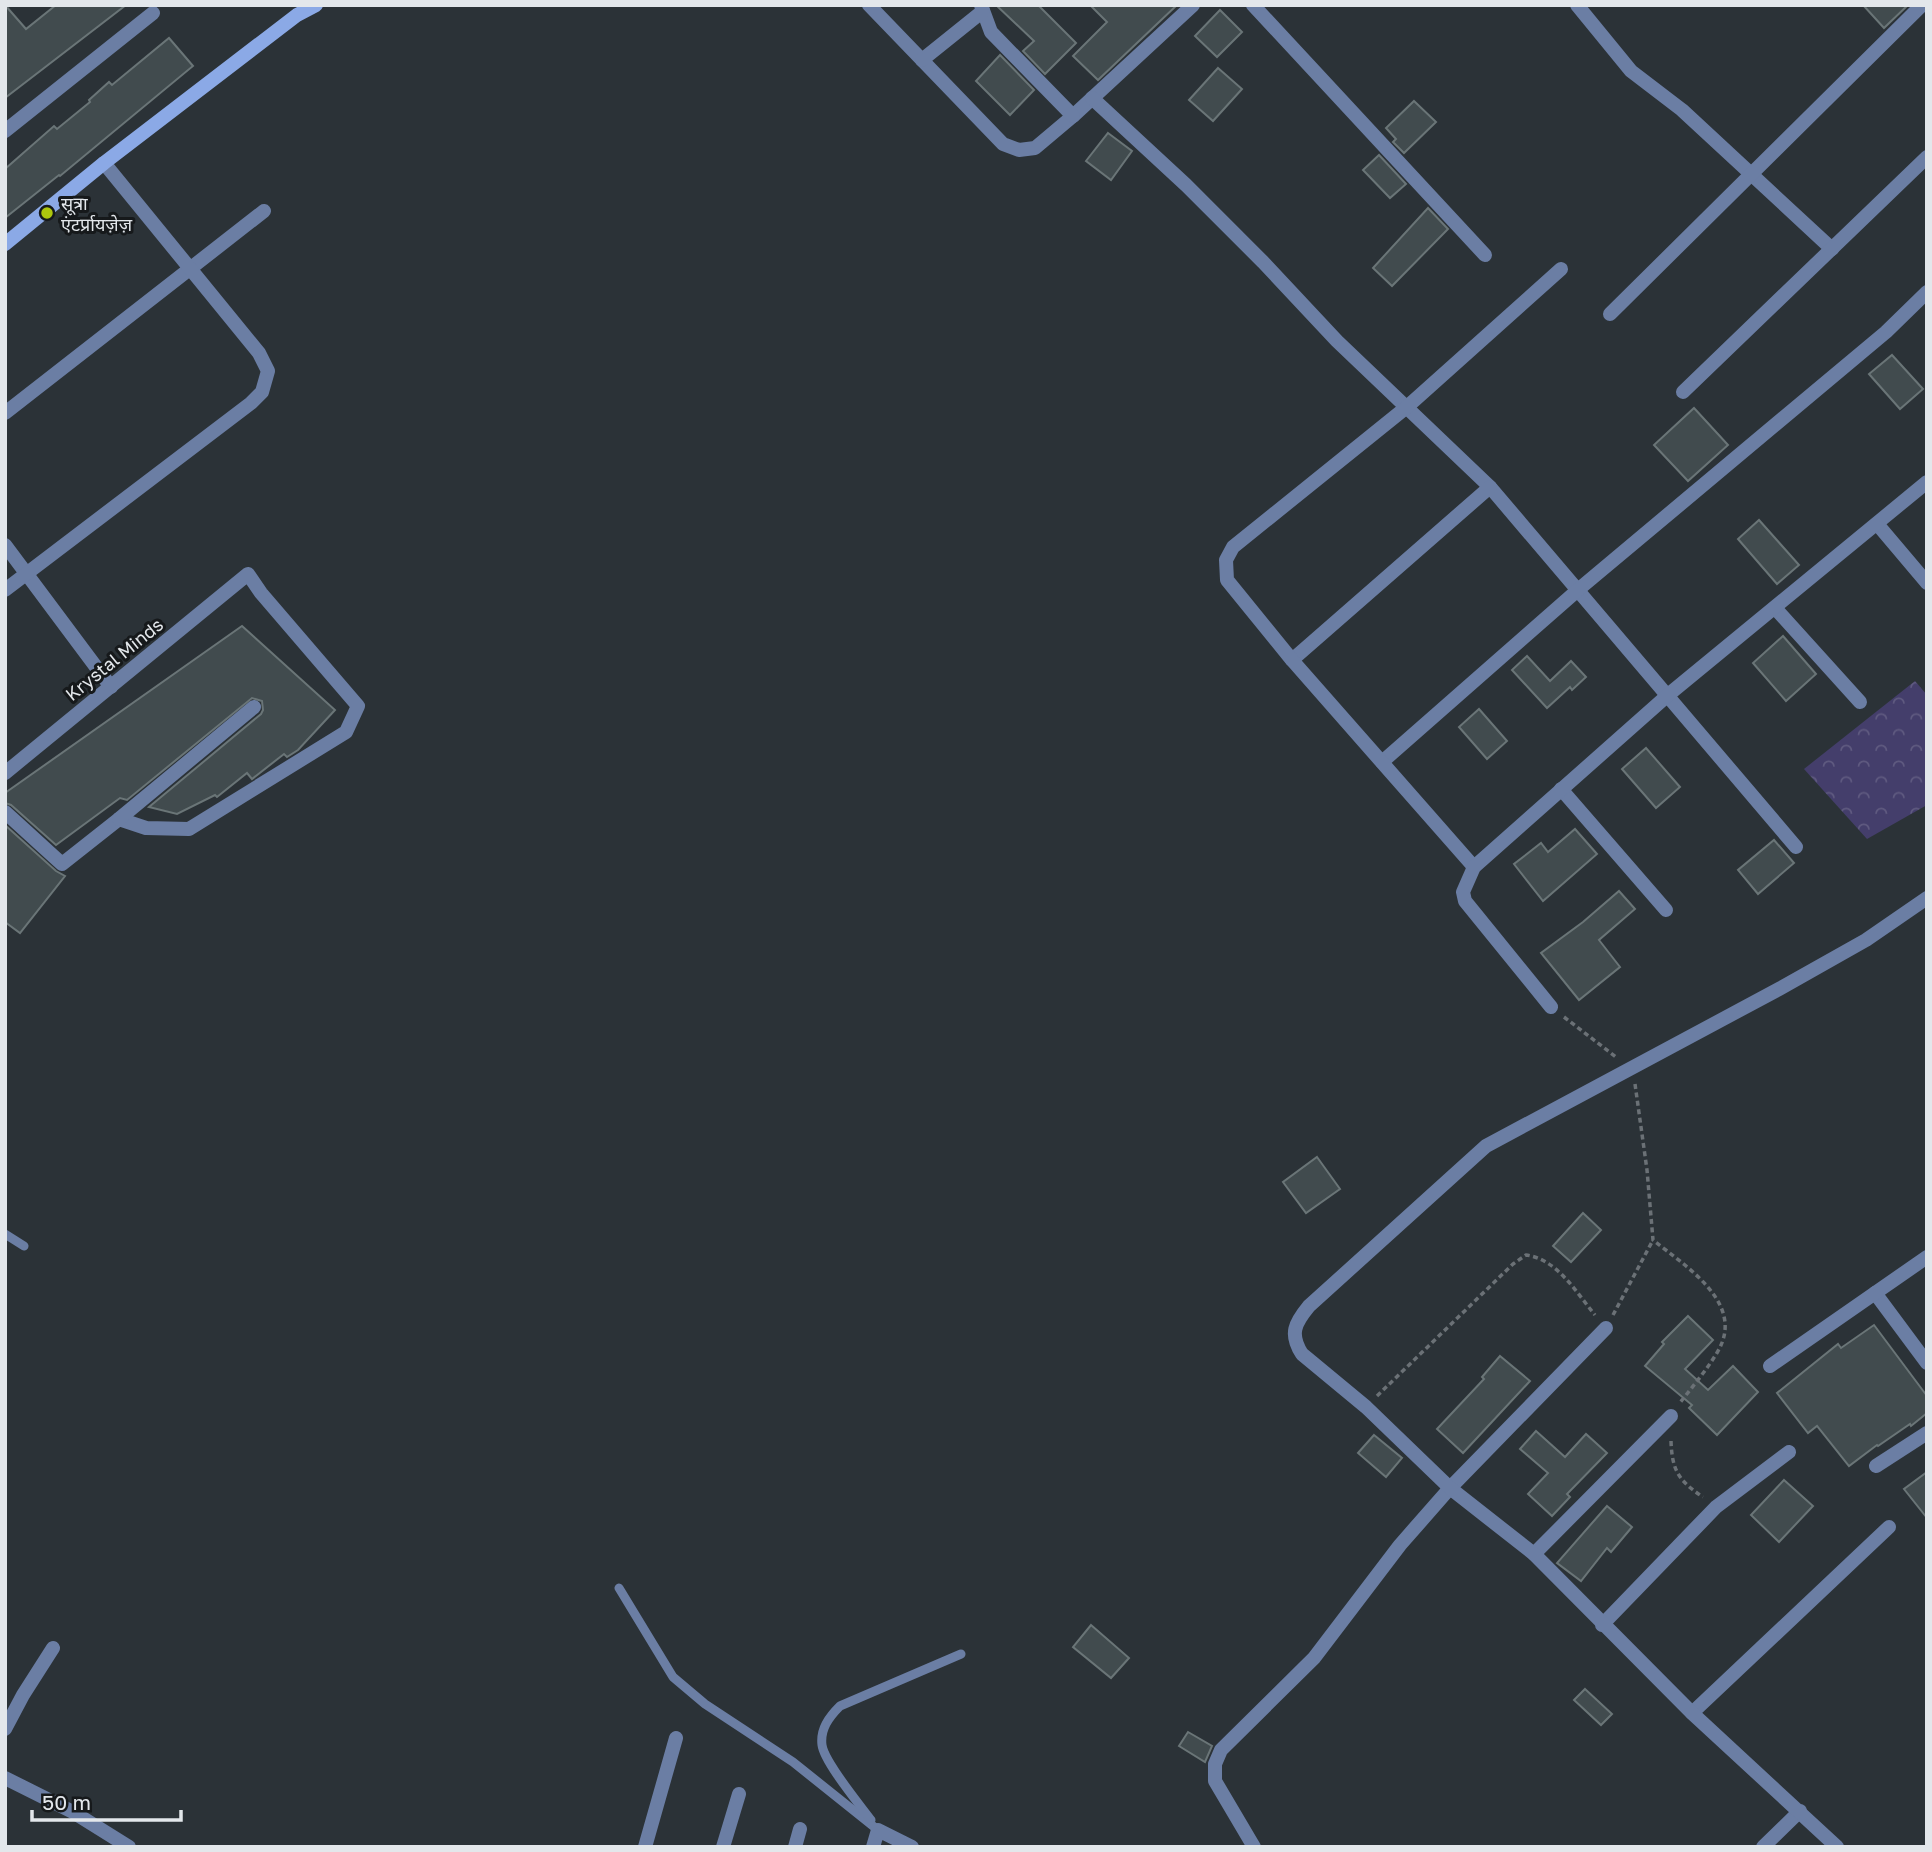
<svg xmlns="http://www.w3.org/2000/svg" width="1932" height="1852" viewBox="0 0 1932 1852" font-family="'Golos Text','Noto Sans Devanagari',sans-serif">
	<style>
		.park { fill: url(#park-crowns) }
		.building { fill: #414b4e; stroke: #6a7577; stroke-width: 2 }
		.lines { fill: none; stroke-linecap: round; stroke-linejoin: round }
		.path { stroke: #6b7176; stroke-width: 3.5; stroke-dasharray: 5 3.5; stroke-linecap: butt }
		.lane { stroke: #6b7ea4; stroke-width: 9 }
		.street { stroke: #6b7ea4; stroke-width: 14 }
		.secondary { stroke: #8ba9e6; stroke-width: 14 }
		.poi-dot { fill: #adc60d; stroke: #16191b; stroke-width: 2.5 }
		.labels { text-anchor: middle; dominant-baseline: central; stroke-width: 6; stroke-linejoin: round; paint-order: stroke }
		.poi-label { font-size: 18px; fill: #e3e7eb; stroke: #16191b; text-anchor: start }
		.street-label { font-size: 18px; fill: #e3e7eb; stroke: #16191b }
	</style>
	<defs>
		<pattern id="park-crowns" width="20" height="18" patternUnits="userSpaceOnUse" patternTransform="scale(1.75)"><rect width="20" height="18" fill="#443e6b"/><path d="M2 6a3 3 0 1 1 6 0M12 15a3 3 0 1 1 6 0" fill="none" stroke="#5f5a80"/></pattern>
	</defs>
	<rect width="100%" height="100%" fill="#2b3237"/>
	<path class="park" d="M1915,681L1927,695V805L1867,839L1804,769Z"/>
	<g class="building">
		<path d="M5,5L26,29L56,5H126L5,98Z"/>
		<path d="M996,5H1038L1076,43L1045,74L1023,51L1034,41Z"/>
		<path d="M1090,5H1177L1098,80L1073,56L1107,22Z"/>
		<path d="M1863,5H1908L1884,28Z"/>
		<path d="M1220,10L1242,32L1217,57L1195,36Z"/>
		<path d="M169,38L193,66L60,176L59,175L5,218V169L54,126L57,129L90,102L89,100L109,82L112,85Z"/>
		<path d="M1000,55L1034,90L1010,115L976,81Z"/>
		<path d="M1218,68L1242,89L1213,121L1189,100Z"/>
		<path d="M1414,101L1436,122L1404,153L1393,142L1396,139L1386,128Z"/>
		<path d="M1108,133L1132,151L1111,180L1086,161Z"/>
		<path d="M1379,155L1406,184L1390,198L1363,170Z"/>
		<path d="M1428,208L1448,229L1392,286L1373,268Z"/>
		<path d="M1892,355L1923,389L1900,409L1869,374Z"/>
		<path d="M1694,408L1728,445L1688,481L1654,445Z"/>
		<path d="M1759,520L1799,565L1777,584L1738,539Z"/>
		<path d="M242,626L335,710L298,750L287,757L284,754L252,779L247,773L217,797L215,795L177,814L149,807L261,714L263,710L262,701L252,698L127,800L120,798L56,845L11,805L5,803V793Z"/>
		<path d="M1783,636L1816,674L1786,701L1753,663Z"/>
		<path d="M1527,656L1550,681L1571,661L1586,677L1572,690L1570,687L1547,708L1512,670Z"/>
		<path d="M1479,709L1507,741L1487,759L1459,727Z"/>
		<path d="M1646,748L1680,787L1656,808L1622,769Z"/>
		<path d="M5,825L56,871L65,876L20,933L5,922Z"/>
		<path d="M1575,829L1597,854L1543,901L1514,864L1541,843L1548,852Z"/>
		<path d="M1774,840L1794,863L1758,894L1738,870Z"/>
		<path d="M1619,891L1635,909L1599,940L1620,967L1579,1000L1541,953L1583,922Z"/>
		<path d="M1317,1157L1340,1189L1306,1213L1283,1182Z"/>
		<path d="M1583,1213L1601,1230L1571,1262L1553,1246Z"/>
		<path d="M1688,1316L1713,1340L1685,1369L1708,1390L1733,1366L1758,1392L1717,1435L1689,1408L1692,1405L1645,1366L1664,1344L1662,1342Z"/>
		<path d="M1874,1325L1927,1396V1413L1911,1426L1910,1424L1878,1446L1877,1445L1849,1466L1817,1426L1808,1433L1777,1393L1838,1344L1841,1348Z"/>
		<path d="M1500,1356L1530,1381L1463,1453L1437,1429L1484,1379L1482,1377Z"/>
		<path d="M1536,1431L1565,1457L1586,1434L1607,1453L1567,1494L1570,1497L1552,1516L1528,1494L1548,1473L1520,1449Z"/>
		<path d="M1374,1435L1402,1458L1386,1477L1358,1453Z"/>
		<path d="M1927,1472V1518L1904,1489Z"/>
		<path d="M1784,1480L1813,1506L1779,1542L1751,1515Z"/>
		<path d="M1607,1506L1632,1527L1611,1552L1607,1548L1581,1581L1557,1563Z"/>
		<path d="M1091,1625L1129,1658L1111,1678L1073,1647Z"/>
		<path d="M1585,1689L1612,1714L1601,1725L1574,1700Z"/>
		<path d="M1188,1732L1212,1746L1205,1762L1179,1746Z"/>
	</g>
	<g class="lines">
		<g class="path">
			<path d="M1564,1017L1616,1057"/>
			<path d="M1635,1084L1647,1170L1653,1240C1685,1266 1746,1303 1718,1351C1707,1370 1692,1387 1679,1404"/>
			<path d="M1613,1315L1653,1240"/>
			<path d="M1377,1396L1513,1264L1526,1255C1557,1259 1576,1292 1595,1315"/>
			<path d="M1671,1441C1672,1471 1679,1481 1703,1497"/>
		</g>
		<g class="lane">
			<path d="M5,1234L24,1246"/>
			<path d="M619,1588L673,1677L705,1704L793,1762L878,1830"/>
			<path d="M871,1820C860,1805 824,1762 822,1745C820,1729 829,1717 840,1706L961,1654"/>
		</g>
		<g class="street">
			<path d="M869,5L1003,144L1019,150L1035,148L1073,116L1193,5"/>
			<path d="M981,5L991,32L1073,116"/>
			<path d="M1253,5L1485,255"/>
			<path d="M1577,5L1631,71L1682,110L1832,249"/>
			<path d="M922,60L983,11"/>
			<path d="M1092,98L1186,185L1263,262L1337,341L1490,487L1796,847"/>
			<path d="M5,131L153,13"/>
			<path d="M1610,314L1922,5"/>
			<path d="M1683,392L1927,157"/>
			<path d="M5,413L264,211"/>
			<path d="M1878,525L1927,583"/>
			<path d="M5,545L111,687"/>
			<path d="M5,590L251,403L262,392L268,371L259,353L104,163"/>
			<path d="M1775,608L1860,702"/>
			<path d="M1292,660L1490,487"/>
			<path d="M1382,762L1579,589L1886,332L1927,292"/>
			<path d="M5,773L248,574L261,593L358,706L346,732L189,829L146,828L119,819L62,864L5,812"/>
			<path d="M1561,789L1666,910"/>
			<path d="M119,819L254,707"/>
			<path d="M1474,867L1292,660L1227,580L1226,560L1233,547L1408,406L1561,269"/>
			<path d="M1551,1007L1465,901L1463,892L1474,867L1668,695L1927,482"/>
			<path d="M1875,1293L1927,1363"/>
			<path d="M1770,1366L1927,1257"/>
			<path d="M1876,1466L1927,1433"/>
			<path d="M1534,1554L1671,1416"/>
			<path d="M1602,1625L1716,1507L1789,1452"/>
			<path d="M1692,1713L1889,1527"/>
			<path d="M5,1729L23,1695L53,1648"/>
			<path d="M5,1778L73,1812L129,1847"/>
			<path d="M645,1847L676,1738"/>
			<path d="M723,1847L739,1794"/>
			<path d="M795,1847L800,1829"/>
			<path d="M873,1847L878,1830L912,1847"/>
			<path d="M1254,1847L1215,1781V1764L1221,1750L1314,1658L1400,1545L1450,1488L1606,1328"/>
			<path d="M1763,1847L1800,1811"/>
			<path d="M1837,1847L1692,1713L1534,1554L1450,1488L1366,1407L1302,1354C1289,1334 1295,1323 1309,1306L1486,1146L1779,989L1866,940L1927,898"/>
		</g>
		<path class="secondary" d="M5,244L104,163L297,15L316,5"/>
	</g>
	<circle class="poi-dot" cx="47" cy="213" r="7"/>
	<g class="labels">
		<g class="poi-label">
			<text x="61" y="203">सूत्रा<tspan x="61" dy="21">एंटर्प्रायज़ेज़</tspan></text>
		</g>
		<g class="street-label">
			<text transform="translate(114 659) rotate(-39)">Krystal Minds</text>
		</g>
	</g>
	<rect width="1932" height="1852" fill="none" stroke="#e3e7eb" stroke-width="14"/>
	<path d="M32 1810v10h149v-10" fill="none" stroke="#e3e7eb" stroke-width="3.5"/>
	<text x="42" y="1810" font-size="21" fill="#e3e7eb" stroke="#16191b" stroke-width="5" paint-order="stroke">50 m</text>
</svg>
